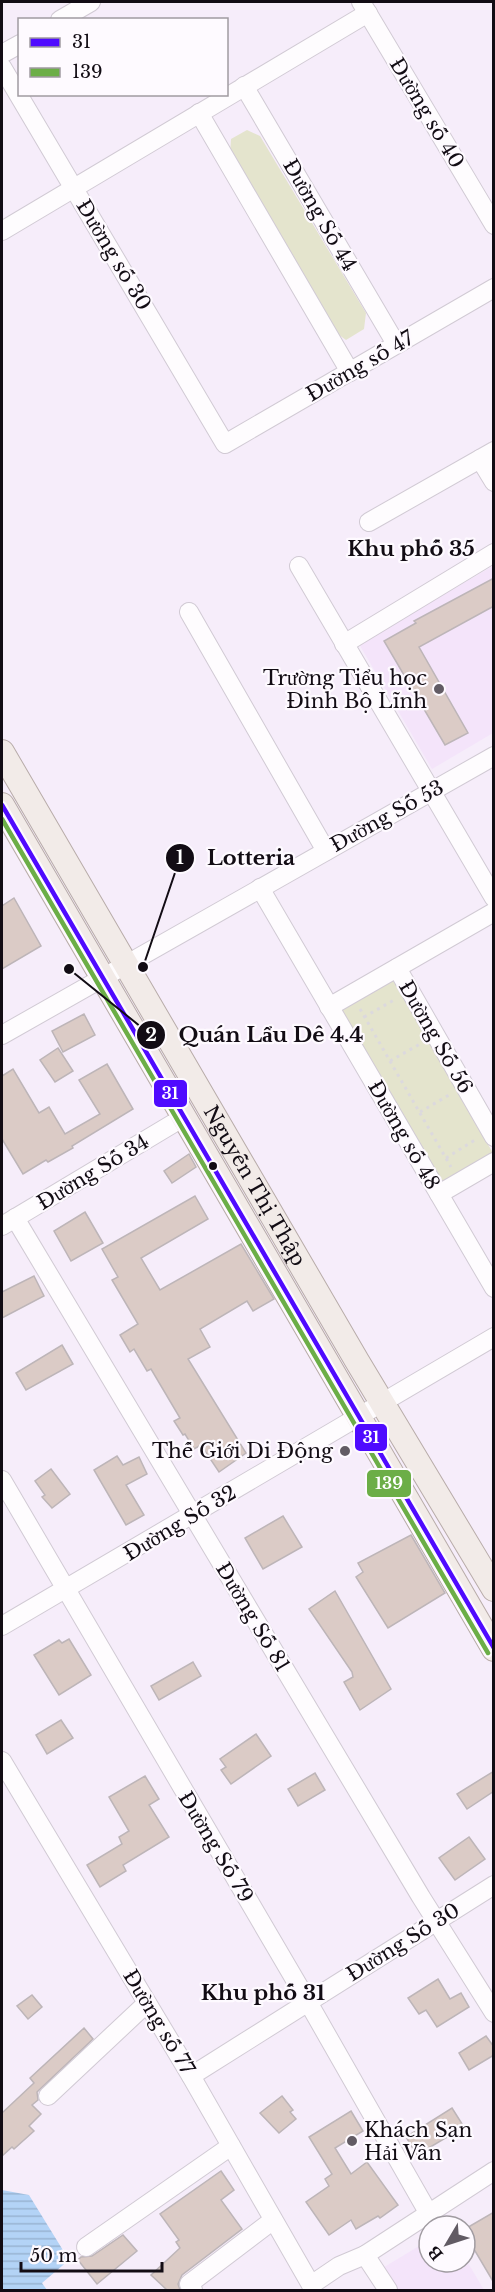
<svg xmlns="http://www.w3.org/2000/svg" width="495" height="2292" viewBox="0 0 495 2292" font-family="'Libre Baskerville',serif">
	<style>
		.built { fill: #f4e4fa }
		.green { fill: #e4e4cd }
		.water { fill: url(#water-rules) }
		.building { fill: #dbcbc6; stroke: #bdb5b8; stroke-width: 1.5 }
		.lines { fill: none; stroke-linecap: round; stroke-linejoin: round }
		.minor-casing { stroke: #d1cad4; stroke-width: 20 }
		.major-casing { stroke: #b8aca9; stroke-width: 26 }
		.path { stroke: #dcd9dd; stroke-width: 3; stroke-dasharray: 3 4.5; stroke-linecap: butt }
		.minor { stroke: #fefcfe; stroke-width: 18 }
		.major { stroke: #f2ebe8; stroke-width: 24 }
		.bus-1-casing { stroke: #fefaff; stroke-width: 9 }
		.bus-2-casing { stroke: #fefaff; stroke-width: 9 }
		.bus-1 { stroke: #4f0aff; stroke-width: 4.5 }
		.bus-2 { stroke: #6cae47; stroke-width: 4.5 }
		.poi-dot { fill: #625b64; stroke: #fefaff; stroke-width: 2 }
		.bus-dot { fill: #120c14; stroke: #fefaff; stroke-width: 2 }
		.labels { text-anchor: middle; dominant-baseline: central; stroke-width: 4.5; stroke-linejoin: round; paint-order: stroke }
		.street-label { font-size: 20px; fill: #120c14; stroke: #fefaff }
		.poi-label { font-size: 20px; fill: #120c14; stroke: #fefaff; text-anchor: end }
		.neighbourhood-label { font-size: 21px; font-weight: bold; fill: #120c14; stroke: #fefaff }
		.leader { fill: none; stroke: #120c14; stroke-width: 2 }
		.callout-dot { fill: #120c14; stroke: #fefaff; stroke-width: 2 }
		.mark-label { font-size: 18px; text-anchor: middle; font-weight: bold; fill: #fff }
		.callout-label { font-size: 21px; text-anchor: middle; font-weight: bold; fill: #120c14; stroke: #fefaff; stroke-width: 4.5; stroke-linejoin: round; paint-order: stroke }
		.line-badge { stroke: #fefaff; stroke-width: 2 }
		.badge-label { font-size: 16px; text-anchor: middle; font-weight: bold; fill: #fff }
	</style>
	<defs>
		<pattern id="water-rules" width="6" height="5" patternUnits="userSpaceOnUse" patternTransform="scale(1.5)"><rect width="6" height="5" fill="#b3d3f6"/><path d="M0 2.5h6" fill="none" stroke="#99b4d2"/></pattern>
	</defs>
	<rect width="100%" height="100%" fill="#f6edfa"/>
	<g class="built">
		<path d="M493,566V733L432,769L359,644Z"/>
		<path d="M429,2240V2262H465V2258L484,2290H396L381,2269Z"/>
	</g>
	<g class="green">
		<path d="M247,130L260,136L366,313L364,329L346,340L335,332L230,155L231,139Z"/>
		<path d="M390,975L493,1153L440,1186L338,1007Z"/>
	</g>
	<path class="water" d="M2,2190L29,2195L69,2260L42,2283L47,2290H2Z"/>
	<g class="building">
		<path d="M494,578V606L419,647L468,733L445,745L384,641L416,623L414,621Z"/>
		<path d="M14,898L41,946L2,969V906Z"/>
		<path d="M84,1014L95,1035L63,1052L52,1031Z"/>
		<path d="M58,1048L73,1071L55,1082L40,1060Z"/>
		<path d="M107,1064L133,1109L72,1146L73,1148L48,1162L46,1160L23,1174L2,1139V1076L13,1069L39,1113L49,1107L65,1134L100,1114L79,1080Z"/>
		<path d="M189,1154L196,1167L172,1183L164,1171Z"/>
		<path d="M195,1196L208,1219L141,1258L160,1290L241,1244L274,1299L253,1311L247,1301L200,1329L210,1347L188,1359L246,1453L219,1472L201,1445L194,1449L185,1434L183,1435L174,1421L180,1418L151,1369L147,1371L134,1349L130,1352L120,1335L138,1324L112,1280L118,1277L102,1249Z"/>
		<path d="M85,1212L103,1243L71,1261L54,1231Z"/>
		<path d="M34,1276L44,1296L2,1318V1292Z"/>
		<path d="M62,1345L73,1364L26,1390L16,1373Z"/>
		<path d="M117,1456L123,1465L139,1457L147,1474L126,1485L144,1515L126,1525L94,1470Z"/>
		<path d="M51,1469L70,1494L52,1508L42,1497L45,1495L35,1481Z"/>
		<path d="M283,1516L302,1547L263,1569L245,1538Z"/>
		<path d="M411,1535L445,1593L388,1628L356,1577L363,1572L358,1563Z"/>
		<path d="M335,1591L391,1689L360,1710L344,1682L353,1677L352,1672L309,1609Z"/>
		<path d="M69,1639L91,1675L59,1695L34,1655L59,1640L62,1643Z"/>
		<path d="M193,1662L201,1676L159,1700L151,1686Z"/>
		<path d="M61,1720L73,1738L47,1754L36,1735Z"/>
		<path d="M256,1734L271,1756L231,1784L221,1770L226,1767L220,1759Z"/>
		<path d="M494,1771V1791L467,1809L457,1794Z"/>
		<path d="M315,1773L325,1790L298,1806L288,1789Z"/>
		<path d="M145,1776L159,1799L149,1805L169,1837L123,1865L126,1871L100,1887L87,1865L122,1844L119,1837L129,1831L109,1797Z"/>
		<path d="M469,1837L485,1859L455,1880L439,1858Z"/>
		<path d="M438,1979L450,1999L461,1993L469,2007L437,2027L426,2010L419,2014L408,1998Z"/>
		<path d="M32,1995L42,2007L28,2019L17,2006Z"/>
		<path d="M84,2028L93,2039L37,2092L38,2100L32,2105L41,2114L29,2126L34,2131L14,2149L12,2147L2,2156V2113L34,2083L30,2078Z"/>
		<path d="M486,2036L494,2047V2055L469,2070L459,2053Z"/>
		<path d="M282,2096L293,2110L290,2112L296,2119L279,2133L260,2113Z"/>
		<path d="M452,2108L464,2127L417,2155L406,2137Z"/>
		<path d="M351,2111L363,2131L335,2148L351,2174L367,2162L398,2205L380,2218L378,2216L356,2229L351,2220L329,2235L306,2202L329,2186L325,2179L332,2174L309,2137Z"/>
		<path d="M221,2171L234,2190L221,2200L242,2229L182,2275L178,2284L180,2290H167L151,2275L180,2248L176,2242L179,2240L160,2214Z"/>
		<path d="M494,2212V2283L465,2234V2229Z"/>
		<path d="M123,2235L137,2251L97,2284L78,2260L81,2257L92,2256Z"/>
	</g>
	<g class="lines">
		<g class="minor-casing">
			<g id="minor">
				<path d="M361,2L494,225"/>
				<path d="M60,20L91,2"/>
				<path d="M2,54L20,44"/>
				<path d="M2,67L225,444L494,288"/>
				<path d="M244,86L396,344"/>
				<path d="M199,113L350,372"/>
				<path d="M2,231L368,13"/>
				<path d="M480,459L494,482"/>
				<path d="M369,522L494,451"/>
				<path d="M299,566L494,898"/>
				<path d="M189,612L326,851"/>
				<path d="M344,644L494,553"/>
				<path d="M260,888L494,1288"/>
				<path d="M397,968L494,1137"/>
				<path d="M329,1007L494,912"/>
				<path d="M2,1035L494,756"/>
				<path d="M439,1194L494,1162"/>
				<path d="M15,1218L421,1897L494,2013"/>
				<path d="M2,1226L184,1117"/>
				<path d="M2,1480L308,2002L429,2214"/>
				<path d="M2,1626L494,1337"/>
				<path d="M2,1761L191,2076L311,2285L339,2266L365,2255L494,2171"/>
				<path d="M191,2076L494,1885"/>
				<path d="M48,2096L147,2003"/>
				<path d="M86,2247L231,2146"/>
				<path d="M365,2255L388,2290"/>
				<path d="M193,2290L189,2284L272,2221"/>
			</g>
		</g>
		<g class="major-casing">
			<g id="major">
				<path id="s1" d="M2,752L357,1361L494,1589"/>
				<path d="M2,805L494,1649"/>
			</g>
		</g>
		<g class="path">
			<path d="M360,1009L451,1167"/>
			<path d="M364,1017L394,1000"/>
			<path d="M390,1061L420,1044"/>
			<path d="M420,1112L449,1095"/>
			<path d="M446,1158L475,1140"/>
		</g>
		<use href="#minor" class="minor"/>
		<use href="#major" class="major"/>
		<g class="bus-1-casing">
			<path id="bus-1" d="M2,805L494,1648"/>
		</g>
		<g class="bus-2-casing">
			<path id="bus-2" d="M2,819L488,1653"/>
		</g>
		<use href="#bus-1" class="bus-1"/>
		<use href="#bus-2" class="bus-2"/>
	</g>
	<g class="poi-dot">
		<circle cx="439" cy="689" r="6"/>
		<circle cx="345" cy="1451" r="6"/>
		<circle cx="352" cy="2141" r="6"/>
	</g>
	<circle class="bus-dot" cx="213" cy="1166" r="5"/>
	<g class="labels">
		<g class="street-label">
			<text transform="translate(427 113) rotate(59)">Đường số 40</text>
			<text transform="translate(320 215) rotate(60)">Đường Số 44</text>
			<text transform="translate(114 255) rotate(59)">Đường số 30</text>
			<text transform="translate(360 366) rotate(-30)">Đường số 47</text>
			<text transform="translate(387 816) rotate(-29)">Đường Số 53</text>
			<text transform="translate(436 1037) rotate(60)">Đường Số 56</text>
			<text transform="translate(404 1135) rotate(60)">Đường số 48</text>
			<text transform="translate(93 1172) rotate(-31)">Đường Số 34</text>
			<text stroke="none"><textPath href="#s1" startOffset="502">Nguyễn Thị Thập</textPath></text>
			<text transform="translate(180 1523) rotate(-31)">Đường Số 32</text>
			<text transform="translate(253 1617) rotate(59)">Đường Số 81</text>
			<text transform="translate(216 1847) rotate(59)">Đường Số 79</text>
			<text transform="translate(403 1942) rotate(-32)">Đường Số 30</text>
			<text transform="translate(159 2022) rotate(59)">Đường số 77</text>
		</g>
		<g class="poi-label">
			<text x="427" y="678">Trường Tiểu học<tspan x="427" dy="23">Đinh Bộ Lĩnh</tspan></text>
			<text x="333" y="1451">Thế Giới Di Động</text>
			<text x="364" y="2130" text-anchor="start">Khách Sạn<tspan x="364" dy="23">Hải Vân</tspan></text>
		</g>
		<g class="neighbourhood-label">
			<text x="411" y="549">Khu phố 35</text>
			<text x="263" y="1993">Khu phố 31</text>
		</g>
	</g>
	<path class="leader" d="M143 967L180 858M69 969L151 1035"/>
	<g class="callout-dot">
		<circle cx="143" cy="967" r="6"/>
		<circle cx="69" cy="969" r="6"/>
		<circle cx="180" cy="858" r="15"/>
		<circle cx="151" cy="1035" r="15"/>
	</g>
	<g class="mark-label">
		<text x="180" y="864">1</text>
		<text x="151" y="1041">2</text>
	</g>
	<g class="callout-label">
		<text x="251" y="865">Lotteria</text>
		<text x="271" y="1042">Quán Lẩu Dê 4.4</text>
	</g>
	<g class="line-badge">
		<rect x="153" y="1079" width="35" height="29" rx="6" fill="#4f0aff"/>
		<rect x="354" y="1423" width="34" height="29" rx="6" fill="#4f0aff"/>
		<rect x="366" y="1469" width="46" height="29" rx="6" fill="#6cae47"/>
	</g>
	<g class="badge-label">
		<text x="170" y="1099">31</text>
		<text x="371" y="1443">31</text>
		<text x="389" y="1489">139</text>
	</g>
	<rect width="495" height="2292" fill="none" stroke="#120c14" stroke-width="6"/>
	<rect x="18" y="18" width="210" height="78" fill="#fefaff" stroke="#a09ba1" stroke-width="1.5"/>
	<rect x="30" y="38" width="30" height="9" fill="#4f0aff" stroke="#a09ba1" stroke-width="1.5"/>
	<text x="72" y="48" font-size="18" fill="#120c14">31</text>
	<rect x="30" y="68" width="30" height="9" fill="#6cae47" stroke="#a09ba1" stroke-width="1.5"/>
	<text x="72" y="78" font-size="18" fill="#120c14">139</text>
	<g transform="translate(447 2244) rotate(231)"><circle r="28" fill="#fefaff" stroke="#a09ba1" stroke-width="1.5"/>
	<path d="M0-4.5L10 22L0 15L-10 22Z" fill="#625b64"/>
	<text y="-9" font-size="16" font-weight="bold" text-anchor="middle" fill="#120c14">B</text>
	</g>
	<path d="M21 2262v9h141v-9" fill="none" stroke="#120c14" stroke-width="3"/>
	<text x="30" y="2262" font-size="18" fill="#120c14" stroke="#fefaff" stroke-width="4.5" paint-order="stroke">50 m</text>
</svg>
